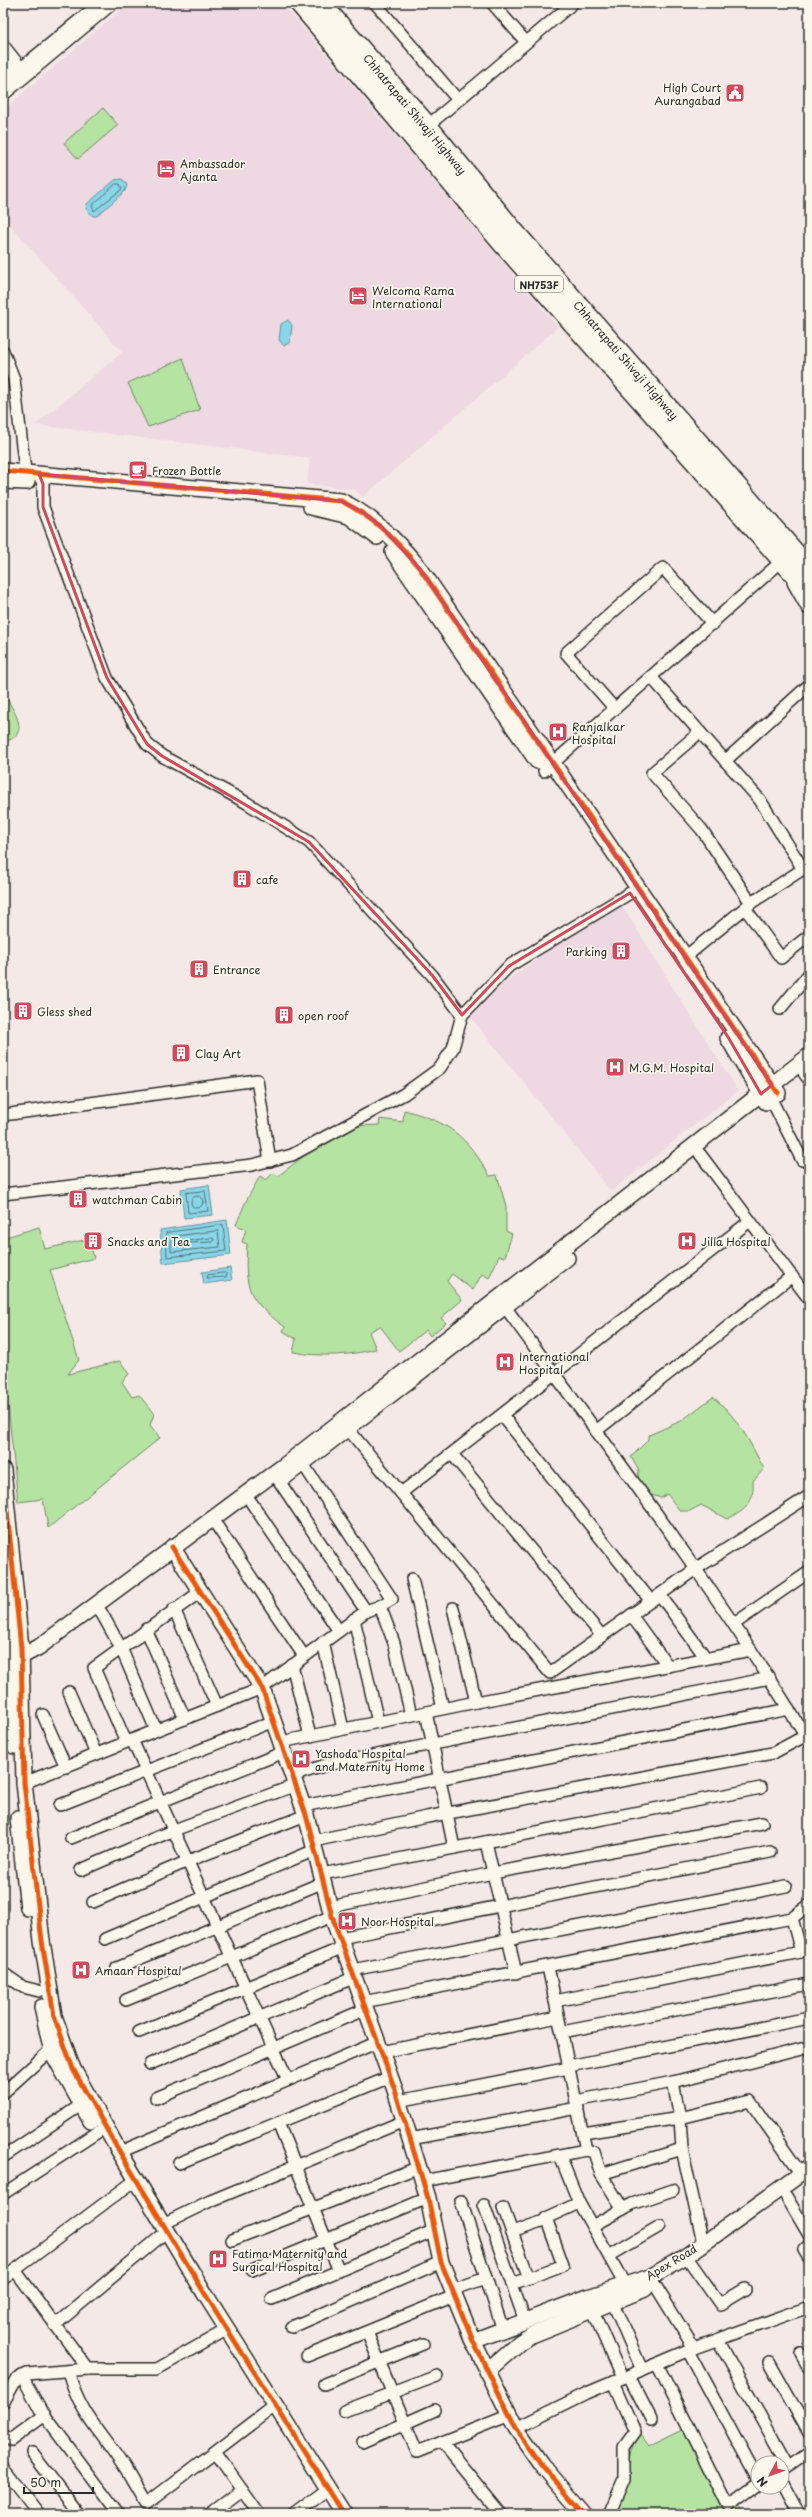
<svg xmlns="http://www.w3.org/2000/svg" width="812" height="2517" viewBox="0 0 812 2517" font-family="'Playpen Sans',sans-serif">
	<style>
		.built { fill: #eed8e2 }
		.green { fill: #b5e3a2; stroke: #708766 }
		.water { fill: #89d6e8; stroke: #63929c }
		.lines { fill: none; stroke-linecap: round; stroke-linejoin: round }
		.shore { stroke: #516f77; stroke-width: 1 }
		.street-casing { stroke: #2b2b2b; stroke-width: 14 }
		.secondary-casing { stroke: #2b2b2b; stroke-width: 18 }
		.highway-casing { stroke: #2b2b2b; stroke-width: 23 }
		.street { stroke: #fbf7ec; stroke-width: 11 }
		.secondary { stroke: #fbf7ec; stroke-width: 15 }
		.highway { stroke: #fbf7ec; stroke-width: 20 }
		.cycleway-casing { stroke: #fbf7ec; stroke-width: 8 }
		.cycleway { stroke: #e8590c; stroke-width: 5 }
		.marked { fill: none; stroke: #d1495b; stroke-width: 3; stroke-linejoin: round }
		.labels { text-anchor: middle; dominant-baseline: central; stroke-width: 3.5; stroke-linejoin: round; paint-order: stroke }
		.shield { fill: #fbf7ec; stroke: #696865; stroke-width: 1 }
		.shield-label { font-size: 10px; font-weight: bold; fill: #2b2b2b }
		.poi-label { font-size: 11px; fill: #2b2b2b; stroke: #fbf7ec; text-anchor: start }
		.street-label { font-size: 11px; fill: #2b2b2b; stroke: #fbf7ec }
	</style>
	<rect width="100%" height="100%" fill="#f5e9e7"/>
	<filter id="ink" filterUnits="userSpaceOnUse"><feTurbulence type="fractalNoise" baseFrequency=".025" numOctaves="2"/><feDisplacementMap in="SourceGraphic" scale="8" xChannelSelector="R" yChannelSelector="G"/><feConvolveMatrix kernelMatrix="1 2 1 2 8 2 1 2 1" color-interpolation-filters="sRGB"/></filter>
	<g filter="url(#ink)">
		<g class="built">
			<path d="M129,3H282L558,327L363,497L353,489L307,484L310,458L35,425L122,352L3,217V110Z"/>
			<path d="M619,901L738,1091L611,1191L465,1010Z"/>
		</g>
		<g class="green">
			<path d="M103,108L118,125L78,159L64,143Z"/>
			<path d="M183,358L200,410L148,427L128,383Z"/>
			<path d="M3,692C12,709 34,735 3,742Z"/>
			<path d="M404,1110C450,1122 466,1136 490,1176L497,1175L506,1206V1231L512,1234L505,1257L499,1256L489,1278L482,1274L473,1290L452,1274L447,1281L462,1300L441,1318L446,1323L430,1336L426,1330L399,1351L380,1326L369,1332L376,1349C347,1356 322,1357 293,1352L296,1339L283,1331L285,1327C248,1300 244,1289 247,1244L242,1242L246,1229L236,1225L245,1203L260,1176L266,1180L273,1173L278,1176L318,1145L356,1126L379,1125L380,1119L403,1122Z"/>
			<path d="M39,1227L45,1249L89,1239L94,1258L50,1270L79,1360L68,1374L120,1361L129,1374L122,1382L132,1397L139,1395L154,1414L150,1425L160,1438L48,1528L43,1499L18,1502L3,1357V1238Z"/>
			<path d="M713,1397C737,1416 750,1442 764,1469L753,1481C754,1503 747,1510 727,1519L701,1505L690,1511H680L667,1494L661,1498L645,1493L637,1482L639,1471L631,1457L647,1441L649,1435L681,1421Z"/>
			<path d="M686,2427L726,2501L734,2499L746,2514H601L617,2494L639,2431L649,2445Z"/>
		</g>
		<g class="water">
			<path d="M122,179L127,185L125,191L97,216H93L86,209L87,204L115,180Z"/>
			<path d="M288,320L292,325L290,342L284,346L279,340L281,324Z"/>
			<path d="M209,1185L213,1215L184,1218L181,1189Z"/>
			<path d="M227,1220L231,1255L163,1263L160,1230Z"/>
			<path d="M230,1268L232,1280L204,1284L202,1272Z"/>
		</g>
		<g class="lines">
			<g class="shore">
				<path d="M116,184H120L122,189L94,211L92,206Z"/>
				<path d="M205,1191L208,1211L188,1213L186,1193Z"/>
				<circle cx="197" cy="1202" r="6"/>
				<path d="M223,1225L226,1251L167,1257L166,1233Z"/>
				<path d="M218,1231L220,1247L171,1252V1237Z"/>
				<path d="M212,1238L214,1239L213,1242L188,1243L189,1241Z"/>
				<path d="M225,1273L227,1274L226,1277L207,1278L208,1275Z"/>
			</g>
			<g class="street-casing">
				<g id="street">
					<path d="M375,3L458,100"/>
					<path d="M492,3L526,42"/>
					<path d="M3,45L21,68L23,75"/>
					<path d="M3,62L13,74L20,76"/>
					<path d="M3,83L100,3"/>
					<path d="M3,95L113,3"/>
					<path d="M424,129L573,3"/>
					<path d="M3,351L14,379L26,479"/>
					<path d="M39,474L43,484V507L107,678L147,744L162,756L247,803L309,842L432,975L462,1015"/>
					<path d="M652,678L760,800L803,869L751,903L684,958"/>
					<path d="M615,709L566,653L663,568L713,624"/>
					<path d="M700,732L652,773L702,830L751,903"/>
					<path d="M725,761L809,685"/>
					<path d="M544,771L783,560"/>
					<path d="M745,908L781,958L806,938L809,943"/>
					<path d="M780,1009L809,974"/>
					<path d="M804,1073L809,1080"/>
					<path d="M771,1099L802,1160"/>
					<path d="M3,1115L257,1080L270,1161"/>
					<path d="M700,1154L809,1299"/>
					<path d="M3,1194L252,1165L292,1155L404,1094L440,1068L453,1048L462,1015L509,966L630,893"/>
					<path d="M500,1300C606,1445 716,1588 809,1742"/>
					<path d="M502,1415L651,1601"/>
					<path d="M348,1429L550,1673L697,1568L809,1496"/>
					<path d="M596,1431L792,1276"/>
					<path d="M452,1454L602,1636"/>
					<path d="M279,1481L366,1611"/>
					<path d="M401,1493L750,1221"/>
					<path d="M251,1502L339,1631"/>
					<path d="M217,1526L304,1656"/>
					<path d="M412,1579L443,1708"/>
					<path d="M660,1595L706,1658"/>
					<path d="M380,1606L394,1643L411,1715"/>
					<path d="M453,1608L476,1702"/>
					<path d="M174,1609L217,1706"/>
					<path d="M101,1612L121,1648L156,1730"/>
					<path d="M631,1615L668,1666"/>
					<path d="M354,1619L378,1722"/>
					<path d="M734,1624L809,1572"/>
					<path d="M146,1629L185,1719"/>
					<path d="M323,1642L343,1729"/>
					<path d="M292,1665L310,1736"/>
					<path d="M69,1692L96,1754"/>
					<path d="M426,1712L454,1848"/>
					<path d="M43,1715L66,1767"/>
					<path d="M132,1740L288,2080"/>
					<path d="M126,1742L94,1668L200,1592"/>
					<path d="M281,1742L476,1702L751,1650"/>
					<path d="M292,1776L326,1765L770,1678"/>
					<path d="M24,1783L262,1688L366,1611L380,1606L392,1599L303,1464"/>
					<path d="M60,1805L274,1721"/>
					<path d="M303,1806L789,1709"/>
					<path d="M71,1838L284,1752"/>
					<path d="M313,1841L427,1817L773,1753L805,1736"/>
					<path d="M486,1842L516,1973"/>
					<path d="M81,1870L174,1830L296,1785"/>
					<path d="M322,1874L761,1788"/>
					<path d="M93,1902L188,1861L306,1815"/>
					<path d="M330,1907L493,1873L762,1823"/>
					<path d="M340,1938L770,1852"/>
					<path d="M105,1939L315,1850"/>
					<path d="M548,1967L586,2150"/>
					<path d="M117,1968L324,1882"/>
					<path d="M352,1970L786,1886"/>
					<path d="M3,1973L23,1987L39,1991"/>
					<path d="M126,2000L332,1916"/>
					<path d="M555,2001L801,1952L792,1918"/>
					<path d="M363,2002L792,1918L809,1905"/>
					<path d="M139,2032L344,1947"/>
					<path d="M562,2032L809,1984"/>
					<path d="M381,2052L558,2017"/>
					<path d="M150,2064L355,1977"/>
					<path d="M569,2066L809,2018"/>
					<path d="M673,2082L680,2118L682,2149L703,2243"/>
					<path d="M3,2093L56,2045"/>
					<path d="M156,2098L366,2009"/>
					<path d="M398,2101L569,2068"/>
					<path d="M576,2101L673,2082L809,2047"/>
					<path d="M278,2123L339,2271"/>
					<path d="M583,2133L680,2118L750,2101L801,2174"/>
					<path d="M410,2139L578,2108"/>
					<path d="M120,2152L378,2042"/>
					<path d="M560,2156L579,2203L625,2285"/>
					<path d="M3,2157L81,2105"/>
					<path d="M179,2163L390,2077"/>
					<path d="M601,2174L682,2149"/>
					<path d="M423,2181L586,2150L594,2152L601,2174L623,2209"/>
					<path d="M3,2194L98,2132"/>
					<path d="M786,2196L809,2235"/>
					<path d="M461,2201L503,2330"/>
					<path d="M484,2205L525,2321"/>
					<path d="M503,2208L529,2278"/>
					<path d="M163,2224L208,2202L404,2121"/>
					<path d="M592,2226L632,2204L673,2190"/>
					<path d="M512,2232L547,2220"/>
					<path d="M232,2240L419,2167"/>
					<path d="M809,2245L804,2250L809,2258"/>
					<path d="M609,2256L660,2226"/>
					<path d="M691,2263L720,2304L745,2289"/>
					<path d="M15,2270L88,2369"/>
					<path d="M252,2270L428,2198"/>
					<path d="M650,2277L694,2348"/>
					<path d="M3,2279L137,2179"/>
					<path d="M512,2284L563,2265L546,2218L579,2203"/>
					<path d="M452,2290L486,2278"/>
					<path d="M272,2299L435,2230"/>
					<path d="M612,2301L642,2370"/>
					<path d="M592,2309L622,2378"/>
					<path d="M55,2325L160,2237"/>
					<path d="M292,2327L441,2262"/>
					<path d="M367,2332L417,2452L510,2415"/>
					<path d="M718,2340L788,2466"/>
					<path d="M688,2351L758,2480"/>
					<path d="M801,2354L809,2368"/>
					<path d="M307,2356L454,2296"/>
					<path d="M769,2362L809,2433"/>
					<path d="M657,2364L728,2506L758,2484"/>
					<path d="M68,2371C81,2418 105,2435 129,2475C134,2484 140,2494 146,2504L276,2405"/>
					<path d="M22,2376L40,2409L119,2514"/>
					<path d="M629,2376L651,2419"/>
					<path d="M324,2384L423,2344"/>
					<path d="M3,2403L16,2380L27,2374L88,2369H157L228,2329"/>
					<path d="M344,2411L437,2376"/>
					<path d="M516,2428L587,2393L694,2348L809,2307"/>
					<path d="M3,2438L5,2436L11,2440L45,2415"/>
					<path d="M363,2442L435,2410"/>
					<path d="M442,2442L501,2514"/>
					<path d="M215,2452L259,2514"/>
					<path d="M32,2453L79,2514"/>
					<path d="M3,2468L39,2514"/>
					<path d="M783,2470L809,2452"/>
					<path d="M782,2484L798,2514"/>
					<path d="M210,2514L242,2490"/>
					<path d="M294,2514L329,2488"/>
					<path d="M609,2514L624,2480V2447L635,2432L613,2382"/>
				</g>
			</g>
			<g class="secondary-casing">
				<g id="secondary">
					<path d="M3,471L341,501C374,517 398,542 421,570L778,1093"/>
					<path d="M3,481L27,482"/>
					<path d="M311,507L349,516L377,537"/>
					<path d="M393,552L537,761"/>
					<path d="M795,582L809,607"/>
					<path d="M728,1038L766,1102"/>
					<path d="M3,1470L21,1648L24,1783L42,1941L54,2016L73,2069L115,2144L205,2294L344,2514"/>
					<path d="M286,1476L567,1258"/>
					<path d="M172,1547L262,1688L306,1815L332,1916L395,2090L428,2198L441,2262L473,2341L516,2428L541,2464L584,2514"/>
					<path d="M3,1589L14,1746"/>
					<path d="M13,1661L39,1647L285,1465L809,1056"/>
					<path d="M18,1818L28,1908"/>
					<path d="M42,2007L52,2052L91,2121"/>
					<path d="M473,2341L588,2297L650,2277L686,2256L809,2168"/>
					<path d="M487,2371L520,2342L531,2335L645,2289"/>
				</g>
			</g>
			<g class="highway-casing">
				<g id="highway">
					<path d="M300,3L502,242L809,590"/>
					<path d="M320,3L427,126L513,231L806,566"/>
				</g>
			</g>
			<use href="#street" class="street"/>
			<use href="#secondary" class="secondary"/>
			<use href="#highway" class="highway"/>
			<g class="cycleway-casing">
				<g id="cycleway">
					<path d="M3,471L341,501C374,517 398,542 421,570L778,1093"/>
					<path d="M3,1470L21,1648L24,1783L42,1941L54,2016L73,2069L115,2144L205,2294L344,2514"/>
					<path d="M172,1547L262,1688L306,1815L332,1916L395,2090L428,2198L441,2262L473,2341L516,2428L541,2464L584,2514"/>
				</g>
			</g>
			<use href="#cycleway" class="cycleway"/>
		</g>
	</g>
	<path class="marked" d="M39,474L341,501L361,511L381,526L421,570L772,1085L761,1094L728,1037L630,893L509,966L462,1015L432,975L309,842L162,756L147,744L107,678L43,507V484Z"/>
	<defs>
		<g id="civic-square" transform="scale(1)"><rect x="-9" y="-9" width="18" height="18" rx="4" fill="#d1495b" stroke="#fbf7ec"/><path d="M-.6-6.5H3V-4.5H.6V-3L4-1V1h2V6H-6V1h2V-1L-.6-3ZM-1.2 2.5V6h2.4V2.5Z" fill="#fff"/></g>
		<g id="hotel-square" transform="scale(1)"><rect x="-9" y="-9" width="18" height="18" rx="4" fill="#d1495b" stroke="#fbf7ec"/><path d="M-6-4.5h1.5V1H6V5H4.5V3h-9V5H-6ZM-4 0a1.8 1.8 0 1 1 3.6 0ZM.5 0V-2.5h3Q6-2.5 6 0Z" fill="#fff"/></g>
		<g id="cafe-square" transform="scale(1)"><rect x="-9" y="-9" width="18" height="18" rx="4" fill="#d1495b" stroke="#fbf7ec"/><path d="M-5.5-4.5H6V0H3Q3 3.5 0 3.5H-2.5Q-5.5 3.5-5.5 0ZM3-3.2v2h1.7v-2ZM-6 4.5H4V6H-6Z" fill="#fff"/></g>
		<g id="hospital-square" transform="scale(1)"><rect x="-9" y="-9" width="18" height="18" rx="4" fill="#d1495b" stroke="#fbf7ec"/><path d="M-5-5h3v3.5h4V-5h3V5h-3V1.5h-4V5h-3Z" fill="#fff"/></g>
		<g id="building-square" transform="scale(1)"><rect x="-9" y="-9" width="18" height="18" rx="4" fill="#d1495b" stroke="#fbf7ec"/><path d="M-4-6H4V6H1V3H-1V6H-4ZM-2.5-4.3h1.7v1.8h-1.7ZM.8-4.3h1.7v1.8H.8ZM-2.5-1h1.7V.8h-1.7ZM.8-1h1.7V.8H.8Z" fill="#fff"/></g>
	</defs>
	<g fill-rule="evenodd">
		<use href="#civic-square" x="735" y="93"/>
		<use href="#hotel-square" x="166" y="169"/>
		<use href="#hotel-square" x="358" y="296"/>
		<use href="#cafe-square" x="138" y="470"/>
		<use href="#hospital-square" x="558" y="732"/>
		<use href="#building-square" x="242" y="879"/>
		<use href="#building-square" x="621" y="951"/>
		<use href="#building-square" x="199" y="969"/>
		<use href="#building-square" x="23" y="1011"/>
		<use href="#building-square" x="284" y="1015"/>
		<use href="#building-square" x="181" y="1053"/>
		<use href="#hospital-square" x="615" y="1067"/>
		<use href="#building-square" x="78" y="1199"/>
		<use href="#building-square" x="93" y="1241"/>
		<use href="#hospital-square" x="687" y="1241"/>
		<use href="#hospital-square" x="505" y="1362"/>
		<use href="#hospital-square" x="301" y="1759"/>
		<use href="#hospital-square" x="347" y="1921"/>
		<use href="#hospital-square" x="81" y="1970"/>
		<use href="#hospital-square" x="218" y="2259"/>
	</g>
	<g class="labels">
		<rect class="shield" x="515" y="276" width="48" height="16" rx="3"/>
		<g class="shield-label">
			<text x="539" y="284">NH753F</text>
		</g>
		<g class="poi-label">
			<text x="721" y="87" text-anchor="end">High Court<tspan x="721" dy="13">Aurangabad</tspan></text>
			<text x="180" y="163">Ambassador<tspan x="180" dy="13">Ajanta</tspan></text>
			<text x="372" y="290">Welcoma Rama<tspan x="372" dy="13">International</tspan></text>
			<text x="152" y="470">Frozen Bottle</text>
			<text x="572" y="726">Ranjalkar<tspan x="572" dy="13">Hospital</tspan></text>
			<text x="256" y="879">cafe</text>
			<text x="607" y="951" text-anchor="end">Parking</text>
			<text x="213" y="969">Entrance</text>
			<text x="37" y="1011">Gless shed</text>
			<text x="298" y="1015">open roof</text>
			<text x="195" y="1053">Clay Art</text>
			<text x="629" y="1067">M.G.M. Hospital</text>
			<text x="92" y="1199">watchman Cabin</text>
			<text x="107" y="1241">Snacks and Tea</text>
			<text x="701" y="1241">Jilla Hospital</text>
			<text x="519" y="1356">International<tspan x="519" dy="13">Hospital</tspan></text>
			<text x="315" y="1753">Yashoda Hospital<tspan x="315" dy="13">and Maternity Home</tspan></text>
			<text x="361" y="1921">Noor Hospital</text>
			<text x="95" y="1970">Amaan Hospital</text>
			<text x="232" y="2253">Fatima Maternity and<tspan x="232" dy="13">Surgical Hospital</tspan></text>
		</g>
		<g class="street-label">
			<text transform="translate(415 114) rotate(50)">Chhatrapati Shivaji Highway</text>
			<text transform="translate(626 360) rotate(49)">Chhatrapati Shivaji Highway</text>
			<text transform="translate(671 2262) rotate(-31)">Apex Road</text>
		</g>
	</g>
	<rect width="812" height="2517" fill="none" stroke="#fbf7ec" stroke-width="16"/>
	<rect x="8" y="8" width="796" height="2501" fill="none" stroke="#2b2b2b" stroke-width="1.5" filter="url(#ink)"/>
	<g transform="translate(770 2475) rotate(229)"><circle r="19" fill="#fbf7ec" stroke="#a8a59f"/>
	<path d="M0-3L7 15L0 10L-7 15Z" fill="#d1495b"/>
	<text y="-6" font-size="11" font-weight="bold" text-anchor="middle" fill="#2b2b2b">N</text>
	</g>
	<path d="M24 2487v6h69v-6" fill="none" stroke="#2b2b2b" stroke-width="2"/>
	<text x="30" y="2487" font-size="12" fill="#2b2b2b" stroke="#fbf7ec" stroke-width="3" paint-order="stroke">50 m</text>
</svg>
